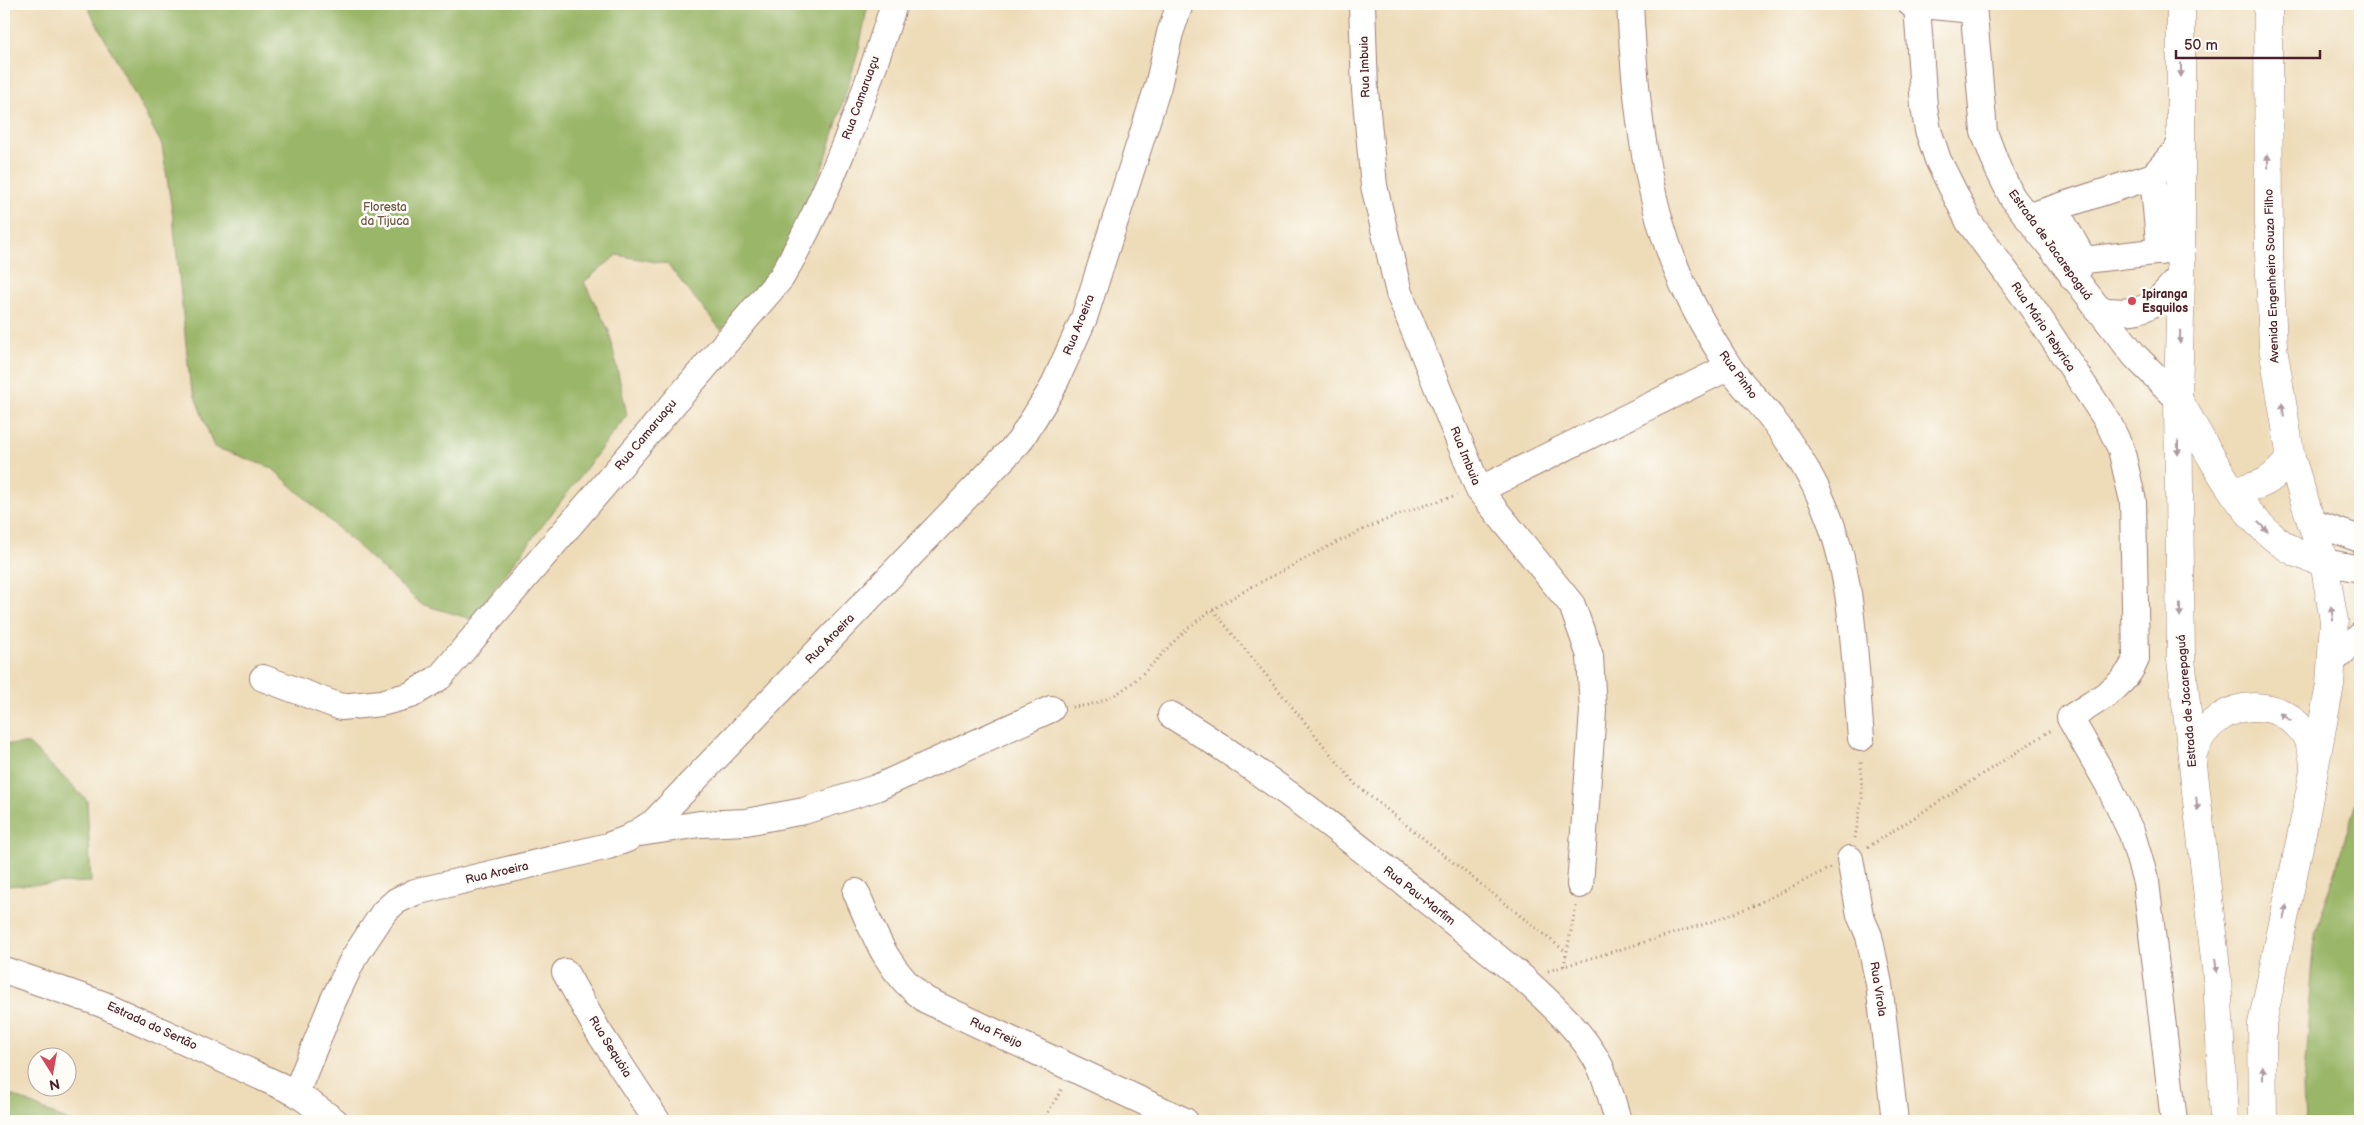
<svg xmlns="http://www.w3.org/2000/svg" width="2364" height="1125" viewBox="0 0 2364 1125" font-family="'Balsamiq Sans',sans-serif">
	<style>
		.forest { fill: #9ab668; stroke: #726a4a }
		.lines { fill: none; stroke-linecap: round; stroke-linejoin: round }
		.minor-casing { stroke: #9c7e72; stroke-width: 28 }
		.major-casing { stroke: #9c7e72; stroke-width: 29 }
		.path { stroke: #9c7e72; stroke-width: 3; stroke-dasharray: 1 4; stroke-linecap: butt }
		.minor { stroke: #fff; stroke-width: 26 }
		.major { stroke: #fff; stroke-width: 28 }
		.oneway { fill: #ae9aa0 }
		.poi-dot { fill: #d1495b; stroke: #fdfcf7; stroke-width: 2 }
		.labels { text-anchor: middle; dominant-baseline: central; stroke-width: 5; stroke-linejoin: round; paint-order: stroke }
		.street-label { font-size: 12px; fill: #4a1f2b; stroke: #fdfcf7 }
		.park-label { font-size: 12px; fill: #6e5642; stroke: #fdfcf7 }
		.poi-label { font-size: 12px; font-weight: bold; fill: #4a1f2b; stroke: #fdfcf7; text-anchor: start }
	</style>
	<rect width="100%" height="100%" fill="#fdfcf7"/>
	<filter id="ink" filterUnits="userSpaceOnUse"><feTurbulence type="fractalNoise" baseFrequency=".02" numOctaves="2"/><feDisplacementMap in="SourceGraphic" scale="10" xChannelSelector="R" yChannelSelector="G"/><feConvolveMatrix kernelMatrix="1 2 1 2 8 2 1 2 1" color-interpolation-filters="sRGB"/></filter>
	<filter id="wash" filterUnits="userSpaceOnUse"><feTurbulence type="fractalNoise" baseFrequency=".0096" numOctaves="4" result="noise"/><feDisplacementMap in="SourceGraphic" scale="20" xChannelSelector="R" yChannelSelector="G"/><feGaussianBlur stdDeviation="1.12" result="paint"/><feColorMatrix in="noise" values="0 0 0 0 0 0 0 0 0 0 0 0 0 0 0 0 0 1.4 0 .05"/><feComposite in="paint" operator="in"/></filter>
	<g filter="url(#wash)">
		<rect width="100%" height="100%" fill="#eedcb9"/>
		<g class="forest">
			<path d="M86,4H868L859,49L826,158L784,257L721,330L667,264L617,255L584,282L609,331L627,415L471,619L421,604L272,468L214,447L190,383L173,217L162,145Z"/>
			<path d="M4,744H29L87,800L91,882L4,886Z"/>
			<path d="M2360,789V1121H2305L2303,1088L2315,936Z"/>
			<path d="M4,1091L68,1121H4Z"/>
		</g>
	</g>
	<g filter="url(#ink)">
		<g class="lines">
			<g class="minor-casing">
				<g id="minor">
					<path d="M1362,4L1365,90L1374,186L1399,293L1479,490L1572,605L1590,656L1593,711L1580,885"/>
					<path d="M1630,4C1635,99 1645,210 1689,297C1700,320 1714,343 1728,365C1740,384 1757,399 1771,417C1790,442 1810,473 1822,501C1855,575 1854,659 1861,738"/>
					<path d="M1911,4L1973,10"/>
					<path d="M1973,4L1984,132L1998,169L2012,197L2135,356L2178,399"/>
					<path d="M1917,5L1924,107L1928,130L1938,160L1969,222L2034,310L2108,422L2121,449L2133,501L2136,659C2125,688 2095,701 2070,718L2108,784L2132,834L2146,882L2174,1121"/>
					<path d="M2153,176L2160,252"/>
					<path d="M2055,209L2084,260"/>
					<path d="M2027,217L2153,176L2181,145"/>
					<path d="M2073,278L2084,260L2181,249"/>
					<path d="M2097,310C2144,315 2151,310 2181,275"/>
					<path d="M1479,490L1729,367"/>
					<path d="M2311,522L2360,539"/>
					<path d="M2324,562L2360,569"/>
					<path d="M2333,661L2360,636"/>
					<path d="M263,678L341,707L381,703L411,695L440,677L781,278C831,192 864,98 894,4"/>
					<path d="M1171,715C1296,791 1409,887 1523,978C1550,1003 1583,1032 1600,1066C1608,1084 1613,1103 1618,1121"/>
					<path d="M640,833L700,824L746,822L804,811L876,788L1051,709"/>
					<path d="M1850,859L1860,915L1869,936L1879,984L1895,1121"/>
					<path d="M856,892C874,934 888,973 926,1000L1185,1121"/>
					<path d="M4,970L102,1004L296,1093L335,1121"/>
					<path d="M565,972L598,1031L657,1121"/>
					<path d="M296,1093L333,1001L353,959L384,912L396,901L415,892L608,846L627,839L654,822L1019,442L1052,389L1084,318L1158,86L1170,33L1180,4"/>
				</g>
			</g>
			<g class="major-casing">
				<g id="major">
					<path d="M2181,4V275L2178,399L2181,659L2217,977L2224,1121"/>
					<path d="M2178,399C2209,451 2241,523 2295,552C2304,557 2315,559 2324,562"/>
					<path d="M2232,489C2262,488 2272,481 2291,458"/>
					<path d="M2192,756C2214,685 2311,694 2314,766"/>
					<path d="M2263,1121L2262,1024L2305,818L2330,685L2334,621L2324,562L2291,458L2273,347L2269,252L2268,4"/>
				</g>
			</g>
			<g class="path">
				<path d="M1213,610L1356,785L1566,952"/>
				<path d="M1072,707C1135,704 1158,647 1205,615C1230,598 1257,584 1284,570C1339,540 1395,512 1457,496"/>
				<path d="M1855,838L1862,798L1861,760"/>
				<path d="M1868,847L2053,729"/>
				<path d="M1564,966L1576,906"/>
				<path d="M1548,971L1708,923L1753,906L1830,868"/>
				<path d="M1043,1121L1063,1087"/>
			</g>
			<use href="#minor" class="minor"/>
			<use href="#major" class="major"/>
		</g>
		<defs><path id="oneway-solid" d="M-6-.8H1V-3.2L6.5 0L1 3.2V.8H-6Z" transform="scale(1.25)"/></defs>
		<g class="oneway">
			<use href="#oneway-solid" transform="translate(2181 70) rotate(90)"/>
			<use href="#oneway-solid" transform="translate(2268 161) rotate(-91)"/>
			<use href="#oneway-solid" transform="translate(2180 337) rotate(91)"/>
			<use href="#oneway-solid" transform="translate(2283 410) rotate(-99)"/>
			<use href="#oneway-solid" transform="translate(2178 448) rotate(90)"/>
			<use href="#oneway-solid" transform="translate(2263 527) rotate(45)"/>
			<use href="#oneway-solid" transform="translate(2180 610) rotate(89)"/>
			<use href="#oneway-solid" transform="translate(2332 613) rotate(-99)"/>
			<use href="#oneway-solid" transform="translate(2285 717) rotate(-147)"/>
			<use href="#oneway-solid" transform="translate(2197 804) rotate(83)"/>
			<use href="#oneway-solid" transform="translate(2285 912) rotate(-78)"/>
			<use href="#oneway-solid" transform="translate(2216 966) rotate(83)"/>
			<use href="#oneway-solid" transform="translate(2263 1073) rotate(-90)"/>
		</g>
	</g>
	<circle class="poi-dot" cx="2132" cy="301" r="5"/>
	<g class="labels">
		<g class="street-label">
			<text transform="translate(1365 67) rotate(-92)">Rua Imbuia</text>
			<text transform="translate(861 98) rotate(-70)">Rua Camaruaçu</text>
			<text transform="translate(2050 245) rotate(54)">Estrada de Jacarepaguá</text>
			<text transform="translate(2272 276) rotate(-92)">Avenida Engenheiro Souza Filho</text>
			<text transform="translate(1079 325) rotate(-68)">Rua Aroeira</text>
			<text transform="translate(2043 327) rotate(56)">Rua Mário Tebyrica</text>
			<text transform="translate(1738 375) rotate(54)">Rua Pinho</text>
			<text transform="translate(646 435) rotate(-50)">Rua Camaruaçu</text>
			<text transform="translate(1465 456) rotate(68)">Rua Imbuia</text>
			<text transform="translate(830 639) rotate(-46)">Rua Aroeira</text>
			<text transform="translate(2187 701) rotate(-95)">Estrada de Jacarepaguá</text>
			<text transform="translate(497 873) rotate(-13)">Rua Aroeira</text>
			<text transform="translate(1419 896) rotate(38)">Rua Pau-Marfim</text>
			<text transform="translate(1878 989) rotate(81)">Rua Virola</text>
			<text transform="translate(152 1026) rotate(25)">Estrada do Sertão</text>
			<text transform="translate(996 1033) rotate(25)">Rua Freijo</text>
			<text transform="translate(610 1047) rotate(58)">Rua Sequóia</text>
		</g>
		<g class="park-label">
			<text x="385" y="207">Floresta<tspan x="385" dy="14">da Tijuca</tspan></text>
		</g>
		<g class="poi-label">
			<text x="2142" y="294">Ipiranga<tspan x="2142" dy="14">Esquilos</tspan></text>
		</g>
	</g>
	<rect width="2364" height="1125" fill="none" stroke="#fdfcf7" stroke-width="20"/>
	<g transform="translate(52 1072) rotate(169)"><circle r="24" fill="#fdfcf7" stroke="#b5a4a5"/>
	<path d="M0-4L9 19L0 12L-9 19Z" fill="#d1495b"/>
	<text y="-8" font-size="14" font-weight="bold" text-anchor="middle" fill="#4a1f2b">N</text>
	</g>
	<path d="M2176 50v8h144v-8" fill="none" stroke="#4a1f2b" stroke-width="2.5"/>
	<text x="2184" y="50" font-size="15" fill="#4a1f2b" stroke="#fdfcf7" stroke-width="4" paint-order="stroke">50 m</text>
</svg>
